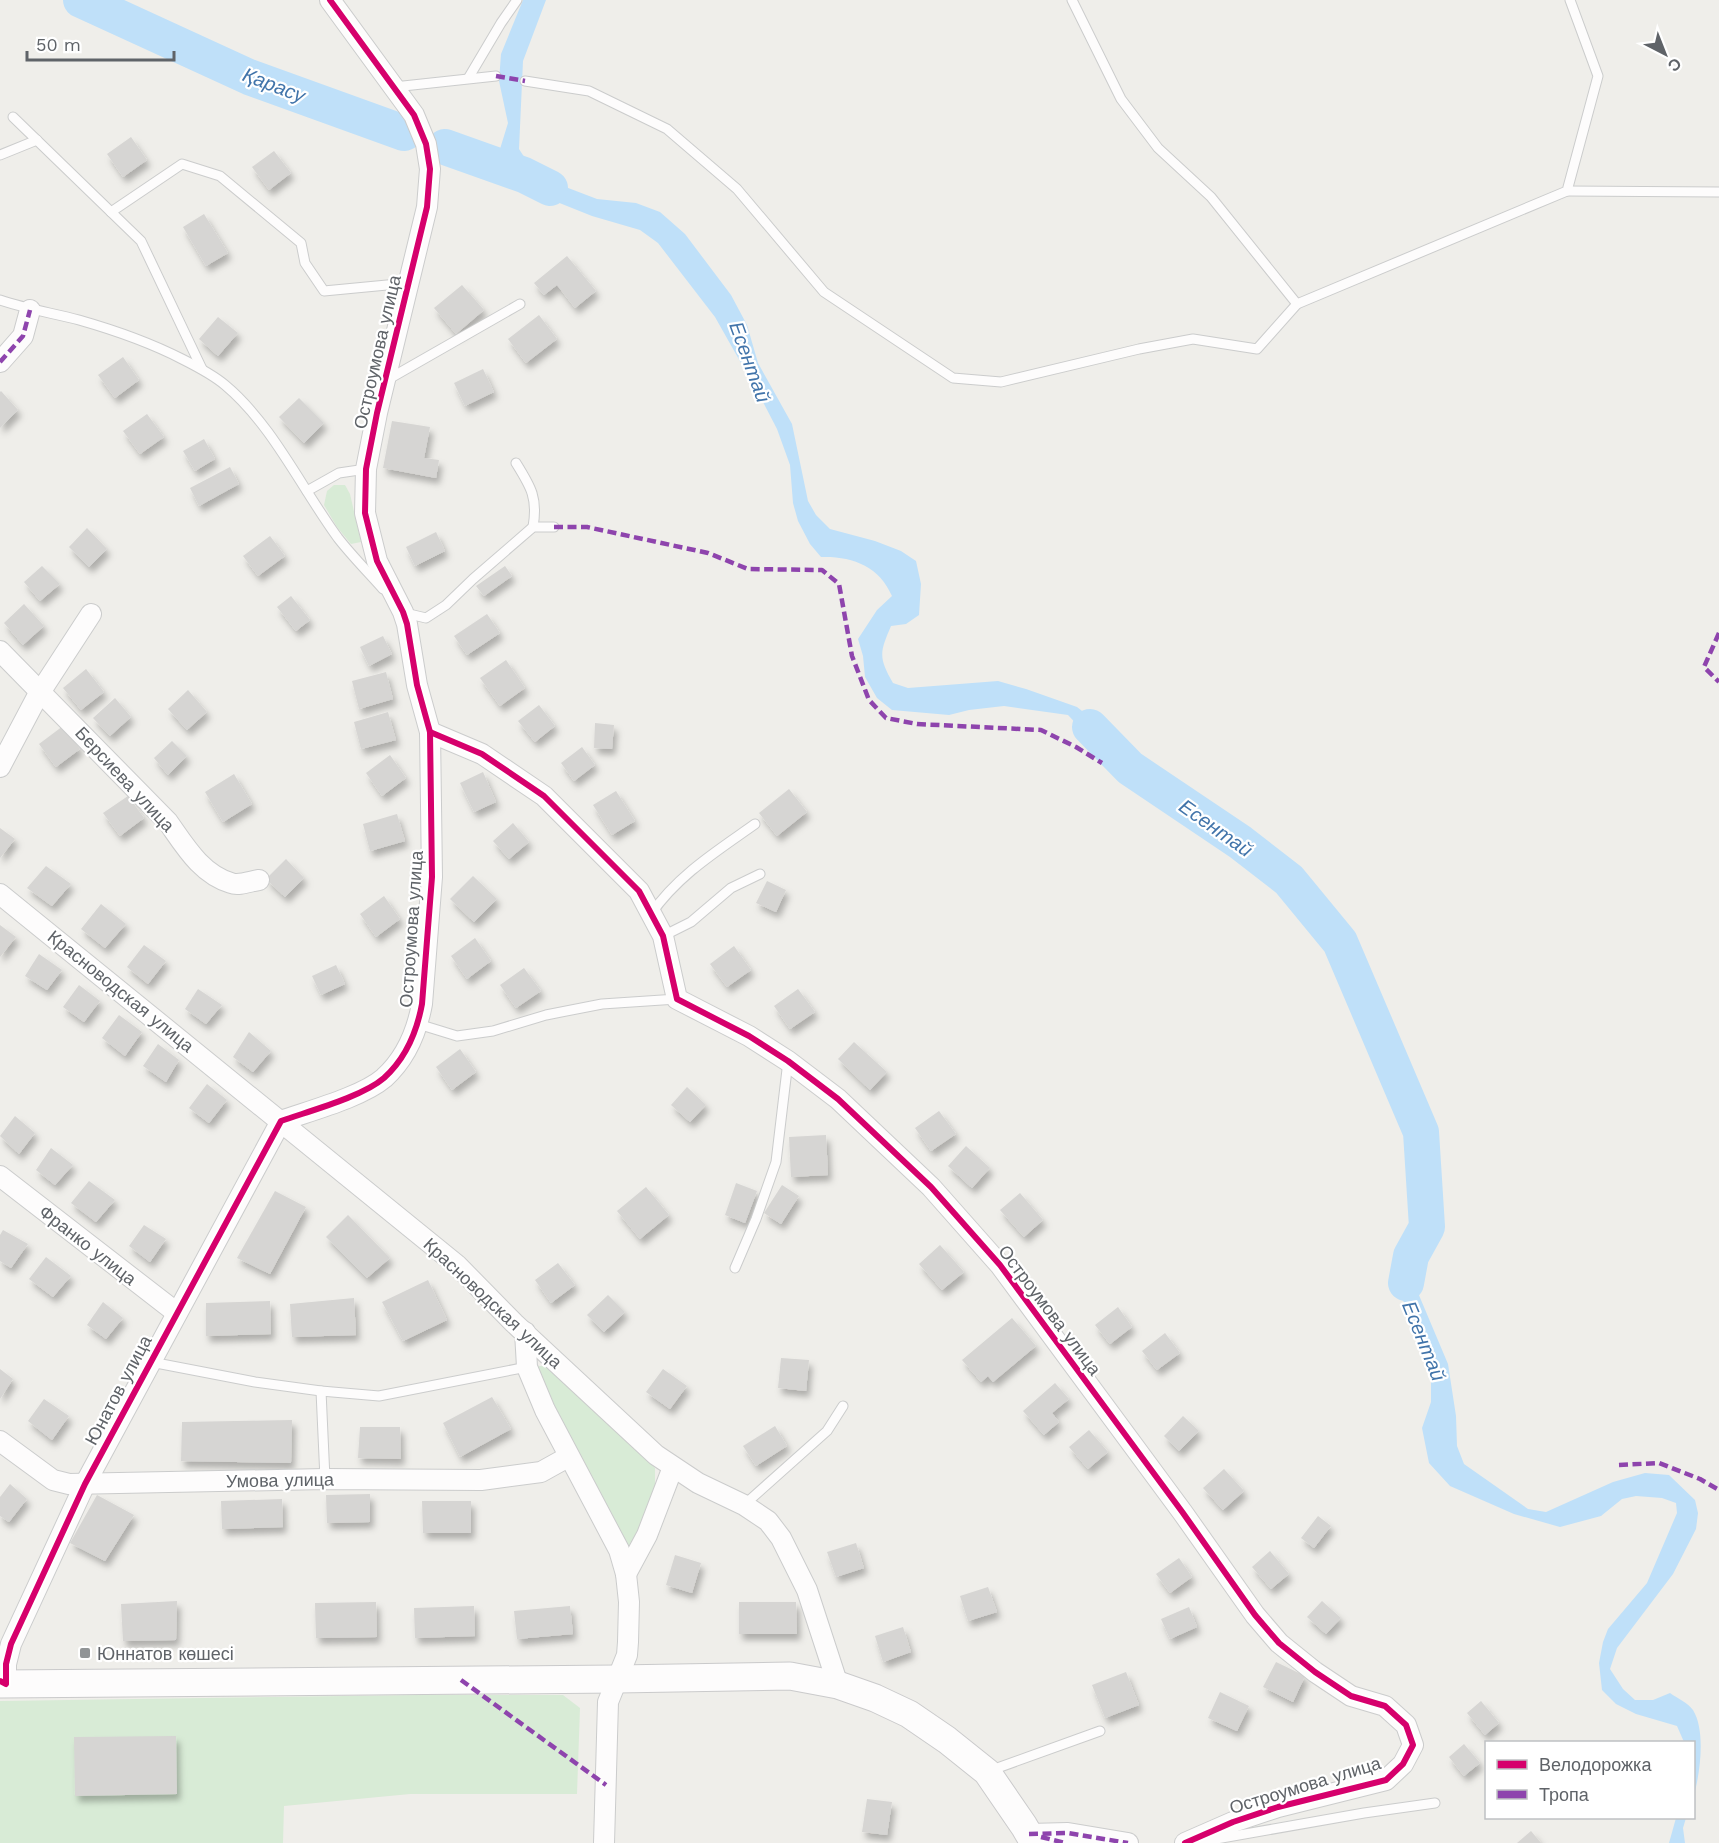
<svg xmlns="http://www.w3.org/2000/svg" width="1719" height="1843" viewBox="0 0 1719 1843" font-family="'Work Sans',sans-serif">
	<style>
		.green { fill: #d8ebd6 }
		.water { fill: #bfe0f9 }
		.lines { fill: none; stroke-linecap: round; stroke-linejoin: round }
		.river { stroke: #bfe0f9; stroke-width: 36 }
		.building { fill: #d6d5d3; filter: url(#shadow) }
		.lane-casing { stroke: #cbcccc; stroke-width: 11 }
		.street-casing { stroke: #cbcccc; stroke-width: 22 }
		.secondary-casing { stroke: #cacacb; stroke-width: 29 }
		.lane { stroke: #fdfcfc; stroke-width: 9 }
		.street { stroke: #fdfcfc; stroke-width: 20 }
		.secondary { stroke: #fdfcfc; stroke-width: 27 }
		.quiet { stroke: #8e44ad; stroke-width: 4.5; stroke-dasharray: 9 4.5; stroke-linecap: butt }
		.cycleway-casing { stroke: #fff; stroke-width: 10 }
		.cycleway { stroke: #d6006c; stroke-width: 6 }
		.poi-dot { fill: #919496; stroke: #fff; stroke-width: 2 }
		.labels { text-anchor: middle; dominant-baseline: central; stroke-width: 4.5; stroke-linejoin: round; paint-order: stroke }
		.street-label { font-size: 18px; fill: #5f6368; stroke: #fff }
		.poi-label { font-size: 18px; fill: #5f6368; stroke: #fff; text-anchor: start }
		.water-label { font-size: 20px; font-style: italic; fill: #4174aa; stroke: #fff }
	</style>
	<defs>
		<filter id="shadow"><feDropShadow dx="3.5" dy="6" stdDeviation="3" flood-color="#0004"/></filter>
	</defs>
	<rect width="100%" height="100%" fill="#efeeea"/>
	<g class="green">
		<path d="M334,485H345L350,494L361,542L351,544L337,527L324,505L327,491Z"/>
		<path d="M539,1366H548L643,1454L655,1468V1485L632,1551L622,1546L534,1371Z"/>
		<path d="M417,1695H563L580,1708L577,1794H410L284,1806L283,1843H0V1701Z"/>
	</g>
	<g class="water">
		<path d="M523,0H546L523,61L519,149L532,169L563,186L597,199L636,203L660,212L685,234L731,295L747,325L758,363L792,424L808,501L816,515L830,529L875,541L901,551L916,561L921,584L919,615L906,624L891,626C880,652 878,657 893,683L908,688L998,681L1026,689L1077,707L1105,729L1130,758L1120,762L1098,747L1068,715L1004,706L969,710L949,715L892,710L877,698L865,677L863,656L858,639L877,610L892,596C879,566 852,556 821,557L810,544L798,521L793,503L790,465L777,429L763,402L715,317L658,243L640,230L592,216L542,196L524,186L506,169L500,149L508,123L499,81L501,54Z"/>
		<path d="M1425,1232L1413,1281L1448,1364L1456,1416L1457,1446L1464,1464L1528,1509L1546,1512L1613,1482L1645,1473L1669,1475L1695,1500L1698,1513L1696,1529L1673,1574L1617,1648L1610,1669L1623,1689L1635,1700H1653L1670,1693C1677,1698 1688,1703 1693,1710C1706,1731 1700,1773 1694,1795V1742H1684L1677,1726L1636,1714L1616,1704L1602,1690L1599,1663L1603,1642L1608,1629L1647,1583L1677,1513L1676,1503L1662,1498L1636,1496L1622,1499L1601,1516L1560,1527L1514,1514L1450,1486L1429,1463L1422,1428L1431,1402V1375L1410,1326L1400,1288L1407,1258Z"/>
		<path d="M1676,1818H1686L1683,1828L1685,1843H1669Z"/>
	</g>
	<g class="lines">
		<g class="river">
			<path d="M81,0L249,77L404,133"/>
			<path d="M445,147L524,175L550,188"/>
			<path d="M1090,727L1130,768L1240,842L1289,880L1340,942L1421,1132L1427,1227L1411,1256L1406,1283"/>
		</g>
	</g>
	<g class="building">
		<path d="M131,137L147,160L123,177L107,154Z"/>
		<path d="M274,151L291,173L269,190L252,167Z"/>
		<path d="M204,214L228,253L206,266L183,227Z"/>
		<path d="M567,256L596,291L575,308L557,285L544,295L534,283Z"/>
		<path d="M462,285L484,310L456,334L434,308Z"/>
		<path d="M539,315L557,339L526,363L508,339Z"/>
		<path d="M218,317L238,333L218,356L199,339Z"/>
		<path d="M123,357L139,380L115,398L98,375Z"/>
		<path d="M483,369L494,392L465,406L454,383Z"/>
		<path d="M1,391L18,410L0,428V392Z"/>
		<path d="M299,398L324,423L304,443L279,417Z"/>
		<path d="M147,414L164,437L140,454L123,431Z"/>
		<path d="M392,421L430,427L424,458L439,460L436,478L383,468Z"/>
		<path d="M204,439L215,459L195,471L183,451Z"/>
		<path d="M230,467L239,484L199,506L190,488Z"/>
		<path d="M87,528L107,549L89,567L69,547Z"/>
		<path d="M436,532L445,551L415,566L406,547Z"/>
		<path d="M270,536L285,556L258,576L243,556Z"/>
		<path d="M42,566L60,584L40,601L24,582Z"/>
		<path d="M505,566L512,576L484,596L476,586Z"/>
		<path d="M291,596L310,620L296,631L277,607Z"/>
		<path d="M24,604L44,626L23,645L4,623Z"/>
		<path d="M487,614L500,633L467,655L454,636Z"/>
		<path d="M383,636L392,654L369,666L360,647Z"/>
		<path d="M506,660L525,688L500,706L480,678Z"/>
		<path d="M86,669L104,692L81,710L63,688Z"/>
		<path d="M386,672L393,699L359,709L352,681Z"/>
		<path d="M188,690L207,712L187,730L168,709Z"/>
		<path d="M115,698L131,717L110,736L93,718Z"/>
		<path d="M539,705L555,726L535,742L518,721Z"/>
		<path d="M388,712L396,740L361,749L354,722Z"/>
		<path d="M595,723L614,725L612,749L594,748Z"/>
		<path d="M63,726L80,749L56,767L39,744Z"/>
		<path d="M172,741L187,756L168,775L154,758Z"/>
		<path d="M582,747L595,765L574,781L561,763Z"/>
		<path d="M390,755L406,778L382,796L366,773Z"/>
		<path d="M483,772L496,802L474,812L460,783Z"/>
		<path d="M234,774L252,804L223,822L205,792Z"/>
		<path d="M789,789L807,812L777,836L759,813Z"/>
		<path d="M616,791L635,821L612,835L593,805Z"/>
		<path d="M128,796L144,818L120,836L103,813Z"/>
		<path d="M397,814L405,841L370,851L363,824Z"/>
		<path d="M513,823L529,842L509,859L493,841Z"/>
		<path d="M0,828L15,839L0,858Z"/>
		<path d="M286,859L304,878L285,897L266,879Z"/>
		<path d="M46,866L71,884L52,906L27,888Z"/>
		<path d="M473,876L497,899L474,922L450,899Z"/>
		<path d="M767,881L786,890L776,912L756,903Z"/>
		<path d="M384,896L400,919L376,937L360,914Z"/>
		<path d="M101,904L126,924L105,948L81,929Z"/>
		<path d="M0,925L16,937L0,957Z"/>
		<path d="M475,938L491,961L467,979L451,956Z"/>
		<path d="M144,945L166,961L148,984L127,967Z"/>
		<path d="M734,946L751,970L727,987L710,964Z"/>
		<path d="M39,954L62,970L47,990L25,976Z"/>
		<path d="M336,965L345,984L321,995L312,976Z"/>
		<path d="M524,968L541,991L516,1008L500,985Z"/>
		<path d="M79,985L100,1001L84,1022L63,1007Z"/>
		<path d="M198,989L222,1005L206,1024L185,1009Z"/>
		<path d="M798,989L815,1012L790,1029L774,1006Z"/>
		<path d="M119,1015L142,1032L125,1056L102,1038Z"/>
		<path d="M249,1032L271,1051L253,1072L233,1057Z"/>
		<path d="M854,1042L887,1072L870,1090L838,1059Z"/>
		<path d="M158,1044L179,1060L166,1082L143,1066Z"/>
		<path d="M460,1049L476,1072L452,1090L436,1067Z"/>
		<path d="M207,1084L227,1100L209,1123L189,1108Z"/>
		<path d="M687,1087L706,1105L690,1122L671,1105Z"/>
		<path d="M939,1111L956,1134L931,1151L915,1128Z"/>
		<path d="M15,1116L35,1133L19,1154L0,1136Z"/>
		<path d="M826,1135L828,1175L791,1177L789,1137Z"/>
		<path d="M966,1146L990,1168L972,1188L948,1166Z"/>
		<path d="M51,1148L73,1165L55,1185L36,1170Z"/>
		<path d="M89,1181L115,1200L96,1222L71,1203Z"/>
		<path d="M736,1183L757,1191L745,1223L725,1215Z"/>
		<path d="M782,1185L799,1196L781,1224L764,1213Z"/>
		<path d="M646,1187L669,1215L640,1239L617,1211Z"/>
		<path d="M275,1191L306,1207L270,1274L237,1258Z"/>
		<path d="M1020,1193L1043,1220L1024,1237L1000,1210Z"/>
		<path d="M348,1215L390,1258L367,1278L326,1237Z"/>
		<path d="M144,1225L166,1239L150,1262L129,1246Z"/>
		<path d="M3,1230L28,1244L11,1268L0,1261V1235Z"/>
		<path d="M940,1245L964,1272L942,1290L919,1264Z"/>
		<path d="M46,1257L71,1276L53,1297L29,1279Z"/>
		<path d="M558,1263L575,1285L551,1303L535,1280Z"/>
		<path d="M428,1280L447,1320L403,1341L382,1302Z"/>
		<path d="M608,1295L625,1312L604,1332L587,1315Z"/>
		<path d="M354,1298L356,1335L292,1337L290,1304Z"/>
		<path d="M270,1301L271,1334L206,1336V1303Z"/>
		<path d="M103,1302L123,1318L106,1339L87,1325Z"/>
		<path d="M1118,1307L1132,1327L1110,1344L1095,1325Z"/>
		<path d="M1012,1318L1036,1346L993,1382L988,1376L981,1382L962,1360Z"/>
		<path d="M1165,1333L1180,1353L1157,1370L1142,1351Z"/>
		<path d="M781,1358L809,1360L806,1391L778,1388Z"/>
		<path d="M0,1369L13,1379L0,1399Z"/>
		<path d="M663,1369L687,1386L670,1409L646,1392Z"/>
		<path d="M1055,1383L1069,1399L1052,1413L1059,1422L1044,1435L1023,1411Z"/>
		<path d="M492,1397L511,1429L460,1457L443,1423Z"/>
		<path d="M44,1399L69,1416L52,1440L28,1421Z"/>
		<path d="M1183,1416L1199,1431L1179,1451L1164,1436Z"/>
		<path d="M292,1420L291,1463L181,1461L182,1422Z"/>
		<path d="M775,1426L787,1446L756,1466L743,1446Z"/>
		<path d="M360,1427H400L401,1459L358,1458Z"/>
		<path d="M1089,1430L1108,1452L1088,1469L1069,1447Z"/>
		<path d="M1224,1469L1244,1491L1223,1510L1203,1488Z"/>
		<path d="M10,1484L27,1499L9,1522L0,1516V1497Z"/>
		<path d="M370,1494V1522L327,1523L326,1495Z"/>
		<path d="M97,1495L134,1515L105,1561L70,1543Z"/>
		<path d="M282,1499L283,1527L222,1529L221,1501Z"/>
		<path d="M422,1501H471V1533H423Z"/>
		<path d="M1318,1516L1331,1526L1314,1548L1301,1538Z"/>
		<path d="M856,1543L864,1568L836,1577L827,1552Z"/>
		<path d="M1270,1551L1289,1574L1271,1589L1252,1567Z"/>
		<path d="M675,1555L701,1563L692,1593L666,1585Z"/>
		<path d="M1179,1558L1192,1577L1170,1593L1156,1574Z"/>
		<path d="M988,1587L997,1612L968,1621L960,1596Z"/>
		<path d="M177,1601L176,1640L123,1641L121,1604Z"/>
		<path d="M1322,1601L1341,1618L1326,1634L1307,1617Z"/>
		<path d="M376,1602L377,1637L316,1638L315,1603Z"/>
		<path d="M739,1602H796L797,1634H739Z"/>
		<path d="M474,1606L475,1636L415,1638L414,1608Z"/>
		<path d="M570,1606L573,1634L517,1639L514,1611Z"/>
		<path d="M1189,1607L1197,1627L1170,1639L1161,1619Z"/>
		<path d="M903,1627L911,1652L883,1662L875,1636Z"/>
		<path d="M1276,1662L1305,1676L1293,1702L1263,1687Z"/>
		<path d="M1126,1672L1139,1705L1105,1718L1092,1685Z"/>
		<path d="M1220,1692L1249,1706L1237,1731L1208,1718Z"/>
		<path d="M1481,1701L1499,1723L1485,1735L1467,1713Z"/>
		<path d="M176,1736L177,1794L75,1796L74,1737Z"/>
		<path d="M1464,1744L1480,1763L1464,1776L1449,1757Z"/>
		<path d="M867,1799L892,1802L887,1835L862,1832Z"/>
		<path d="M1531,1831L1541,1843H1517Z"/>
	</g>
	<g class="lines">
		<g class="lane-casing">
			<g id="lane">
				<path d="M1072,0L1121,99L1158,148L1211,197L1297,304"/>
				<path d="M469,77L501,23L517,0"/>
				<path d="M525,81L589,91L667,129L737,189L824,292L953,378L1001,382L1139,349L1193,339L1257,349L1297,304L1567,191L1598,76L1570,0"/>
				<path d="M394,87L496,76"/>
				<path d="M13,117L141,241L202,369"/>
				<path d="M0,155L37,140"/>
				<path d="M1567,191L1719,192"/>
				<path d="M111,212L182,164L220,176L301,243L305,263L324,291L408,283"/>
				<path d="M0,300C27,309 52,313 79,320C114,330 149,342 182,359C196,366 212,374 225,385C272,424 302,489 338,538C352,556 368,572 383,589"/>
				<path d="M387,380L520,304"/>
				<path d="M516,463C531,487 538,498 533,527"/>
				<path d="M307,491L339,473L366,469"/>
				<path d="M405,613L426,618L446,605L473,579L533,527H554"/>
				<path d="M651,914C678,875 717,851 755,824"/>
				<path d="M663,936L691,922L731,888L760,874"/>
				<path d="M418,1024L457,1036L493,1031L546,1015L602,1004L677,999"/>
				<path d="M735,1268L756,1219L776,1162L788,1061"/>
				<path d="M151,1362L255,1382L321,1391L325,1479"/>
				<path d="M321,1391L379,1396L527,1367"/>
				<path d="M744,1505L827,1431L843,1406"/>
				<path d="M989,1771L1100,1731"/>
				<path d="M1205,1841L1364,1813L1435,1803"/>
			</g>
		</g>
		<g class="street-casing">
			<g id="street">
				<path d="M0,362L23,336L30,310"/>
				<path d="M0,651L168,822C185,846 201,874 231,883C239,886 251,881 259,880"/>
				<path d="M430,732L482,754L544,796L639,891L663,936L677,999L749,1036L788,1061L838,1099L931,1187L1000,1265L1183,1513L1255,1615L1279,1643L1315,1672L1351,1696L1385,1706L1406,1725L1413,1745L1403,1764L1386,1780L1278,1807L1233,1822L1185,1843"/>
				<path d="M0,767L37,697L91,614"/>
				<path d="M0,894L457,1265L514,1323L656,1455L698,1483L744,1505L768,1521L781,1538L807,1590L838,1685"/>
				<path d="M0,1176L177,1313"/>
				<path d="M525,1332L527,1367L545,1410L619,1550L626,1574L629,1602L628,1642L627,1655L608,1702L604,1843"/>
				<path d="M0,1441L53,1480L69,1484L325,1479L481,1480L541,1472L568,1457"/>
				<path d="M626,1574L647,1535L673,1467"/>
				<path d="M0,1681L6,1684V1664L11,1644L85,1484L281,1121C309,1111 362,1097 384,1078C405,1059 417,1031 422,1004L432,877L430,732L417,685L407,624L403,612L377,561L365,513L366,469L377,413L427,207L430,169L426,144L414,115L330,0"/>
				<path d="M1029,1834L1068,1833L1128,1843"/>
			</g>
		</g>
		<g class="secondary-casing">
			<path id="secondary" d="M0,1684L618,1679L790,1676L838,1685L875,1698L909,1714L947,1740L987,1772L1024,1826L1034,1843"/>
		</g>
		<use href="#lane" class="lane"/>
		<use href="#street" class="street"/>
		<use href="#secondary" class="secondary"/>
		<g class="quiet">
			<path d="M496,76L525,81"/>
			<path d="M0,362L23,336L30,310"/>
			<path d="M554,527H587L708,553L748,569L822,570L839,584L852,656L869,700L886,718L917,724L1041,730L1076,747L1102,763"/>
			<path d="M1719,633L1704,667L1719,682"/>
			<path d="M1619,1465L1659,1463L1700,1479L1719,1490"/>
			<path d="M461,1680L606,1785"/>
			<path d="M1029,1834L1068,1833L1128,1843"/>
			<path d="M1041,1837L1065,1843"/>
		</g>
		<g class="cycleway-casing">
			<g id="cycleway">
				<path d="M430,732L482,754L544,796L639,891L663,936L677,999L749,1036L788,1061L838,1099L931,1187L1000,1265L1183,1513L1255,1615L1279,1643L1315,1672L1351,1696L1385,1706L1406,1725L1413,1745L1403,1764L1386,1780L1278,1807L1233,1822L1185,1843"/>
				<path d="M0,1681L6,1684V1664L11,1644L85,1484L281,1121C309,1111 362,1097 384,1078C405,1059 417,1031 422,1004L432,877L430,732L417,685L407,624L403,612L377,561L365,513L366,469L377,413L427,207L430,169L426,144L414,115L330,0"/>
			</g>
		</g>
		<use href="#cycleway" class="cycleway"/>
	</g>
	<rect class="poi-dot" x="79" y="1647" width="12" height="12" rx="3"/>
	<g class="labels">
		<g class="street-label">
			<text transform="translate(377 352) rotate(-77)">Остроумова улица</text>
			<text transform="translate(125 779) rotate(47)">Берсиева улица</text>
			<text transform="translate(411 929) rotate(-86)">Остроумова улица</text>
			<text transform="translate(121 991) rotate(39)">Красноводская улица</text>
			<text transform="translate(88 1245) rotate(38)">Франко улица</text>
			<text transform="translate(493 1303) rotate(43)">Красноводская улица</text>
			<text transform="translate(1050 1310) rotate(53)">Остроумова улица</text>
			<text transform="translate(118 1390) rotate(-62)">Юнатов улица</text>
			<text transform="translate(280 1480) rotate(-1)">Умова улица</text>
			<text transform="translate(1305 1785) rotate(-17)">Остроумова улица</text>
		</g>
		<g class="poi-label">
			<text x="97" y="1653">Юннатов көшесі</text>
		</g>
		<g class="water-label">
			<text transform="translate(274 85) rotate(21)">Қарасу</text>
			<text transform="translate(750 362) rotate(70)">Есентай</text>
			<text transform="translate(1216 828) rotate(35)">Есентай</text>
			<text transform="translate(1424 1341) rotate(68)">Есентай</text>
		</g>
	</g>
	<rect x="1485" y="1741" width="210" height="78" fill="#ffffff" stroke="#bfc1c3" stroke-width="1.5"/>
	<rect x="1497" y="1760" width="30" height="9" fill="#d6006c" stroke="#bfc1c3" stroke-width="1.5"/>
	<text x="1539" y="1771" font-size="18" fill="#5f6368">Велодорожка</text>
	<rect x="1497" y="1790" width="30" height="9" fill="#8e44ad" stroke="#bfc1c3" stroke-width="1.5"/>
	<text x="1539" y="1801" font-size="18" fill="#5f6368">Тропа</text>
	<g transform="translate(1665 54) rotate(138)" stroke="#ffffff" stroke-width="4.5" paint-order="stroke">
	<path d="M0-4.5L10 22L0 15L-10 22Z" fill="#5f6368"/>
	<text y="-9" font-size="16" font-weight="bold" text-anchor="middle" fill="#5f6368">С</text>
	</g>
	<path d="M27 51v9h147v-9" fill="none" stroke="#5f6368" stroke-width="3"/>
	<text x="36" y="51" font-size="18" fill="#5f6368" stroke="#ffffff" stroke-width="4.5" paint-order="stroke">50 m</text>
</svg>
